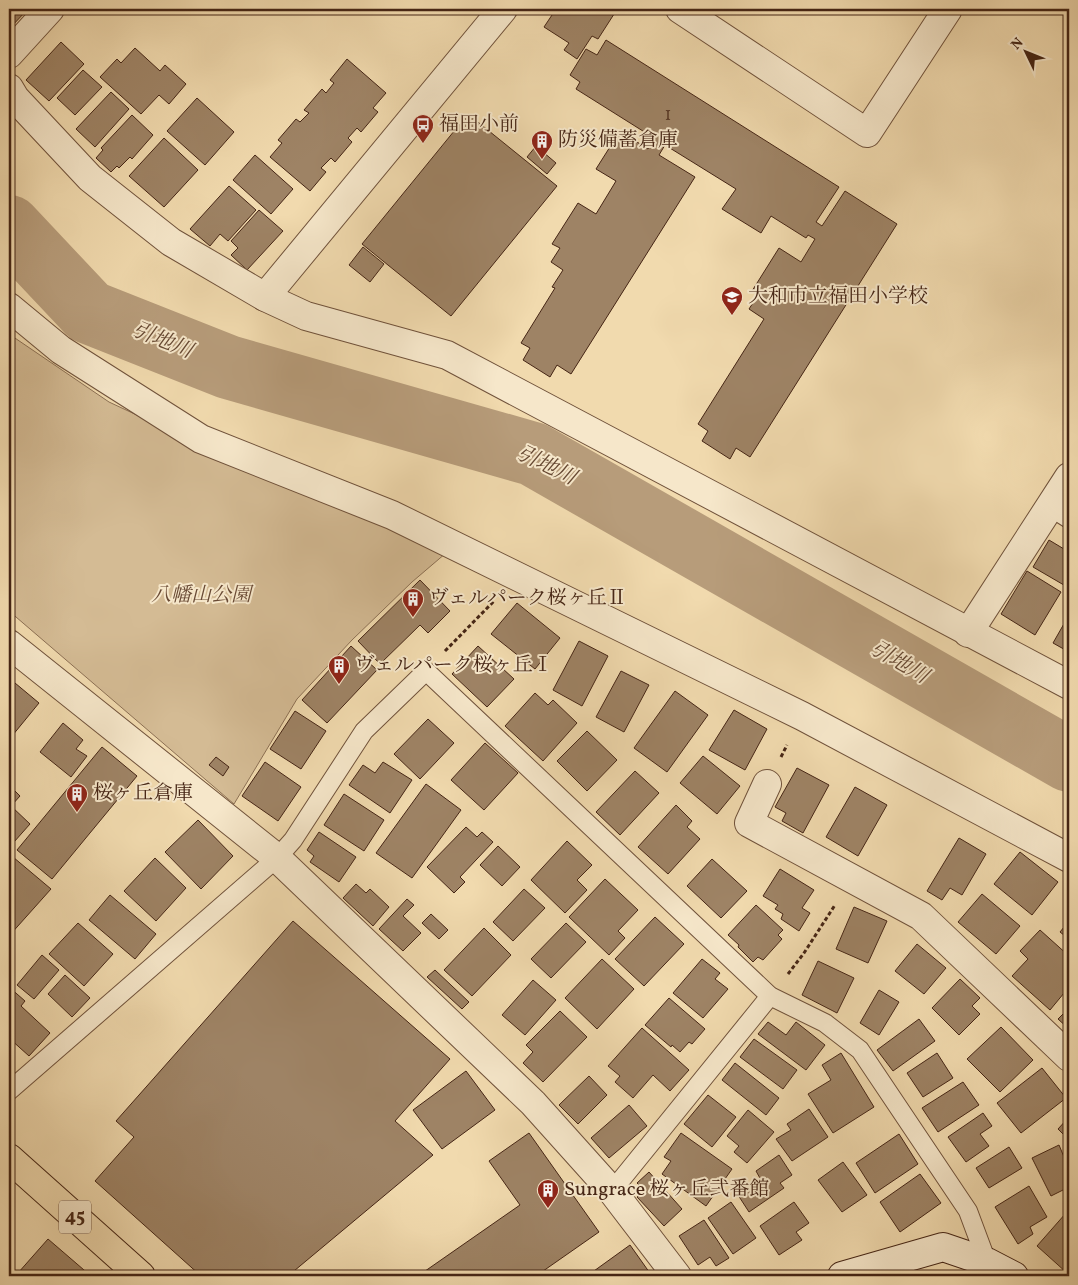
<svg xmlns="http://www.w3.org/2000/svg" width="1078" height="1285" viewBox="0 0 1078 1285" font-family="Vollkorn,'Noto Serif JP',serif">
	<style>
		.green { fill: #d4bb94; stroke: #8c7054 }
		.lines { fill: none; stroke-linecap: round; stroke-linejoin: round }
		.river { stroke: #b79c7a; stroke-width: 64 }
		.building { fill: #9e8365; stroke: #452515 }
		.lane-casing { stroke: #70523b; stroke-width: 20 }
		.street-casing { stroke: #70523b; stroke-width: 30 }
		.secondary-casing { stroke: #452515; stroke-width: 30 }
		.primary-casing { stroke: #452515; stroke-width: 30 }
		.path { stroke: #452515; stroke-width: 3; stroke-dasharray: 4 2.5; stroke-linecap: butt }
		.lane { stroke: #f6e7ca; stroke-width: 18 }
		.street { stroke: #f6e7ca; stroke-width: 28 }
		.secondary { stroke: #f6e7ca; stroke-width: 28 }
		.primary { stroke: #f1daae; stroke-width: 28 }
		.labels { text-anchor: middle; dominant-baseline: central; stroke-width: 4; stroke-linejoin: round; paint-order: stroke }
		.number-label { font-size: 18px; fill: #5b3c29 }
		.shield { fill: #f6e7ca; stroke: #7a5f4b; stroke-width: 1 }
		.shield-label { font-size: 19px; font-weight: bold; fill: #452515 }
		.poi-label { font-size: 20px; fill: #452515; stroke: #f6e7ca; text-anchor: start }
		.park-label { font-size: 20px; font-style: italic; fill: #694a35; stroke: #f6e7ca }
		.water-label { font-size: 21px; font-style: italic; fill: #674933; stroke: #f6e7ca }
	</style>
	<rect width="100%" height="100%" fill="#f1daae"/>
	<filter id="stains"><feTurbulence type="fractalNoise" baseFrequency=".004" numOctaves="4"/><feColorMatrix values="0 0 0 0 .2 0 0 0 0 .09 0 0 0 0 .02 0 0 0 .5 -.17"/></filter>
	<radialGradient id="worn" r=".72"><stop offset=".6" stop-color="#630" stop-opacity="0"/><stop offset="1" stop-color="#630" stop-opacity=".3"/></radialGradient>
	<path class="green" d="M9,334L109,402L218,453L446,553L412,582L352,640L297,699L234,804L9,611Z"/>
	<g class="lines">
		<path class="river" d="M9,227L89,312L228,367L533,454L1069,760"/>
	</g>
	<g class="building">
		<path d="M9,9H28L9,29Z"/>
		<path d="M556,9H613L616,11L598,39L592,36L577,59L564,50L569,43L544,27Z"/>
		<path d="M606,40L839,187L816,222L822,226L845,191L897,224L750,457L736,448L730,459L702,441L708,431L698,424L764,319L749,309L758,295L752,291L779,248L801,262L815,239L808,235L806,238L771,216L761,233L722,209L736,189L665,145L659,155L695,177L571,374L557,365L550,377L523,360L530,348L521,343L555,288L552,287L563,270L551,262L560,248L552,244L578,203L596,214L616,181L596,169L620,131L648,149L654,138L576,89L580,82L570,75L586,49L597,55Z"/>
		<path d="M61,42L84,64L49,101L26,80Z"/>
		<path d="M135,48L160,71L165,65L186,84L169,104L159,95L141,114L100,77L117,59L121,63Z"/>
		<path d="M347,59L386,93L373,108L378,112L361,132L357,128L348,138L352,142L335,162L331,158L321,168L326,172L310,191L270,157L282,143L278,140L296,119L300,122L309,113L304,110L322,89L326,93L334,83L330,80Z"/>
		<path d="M83,70L102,87L75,115L57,98Z"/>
		<path d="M111,92L129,109L95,147L76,129Z"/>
		<path d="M197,98L234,132L205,165L167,131Z"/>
		<path d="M468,114L557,186L451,316L362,244Z"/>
		<path d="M132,115L153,135L132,159L130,157L119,168L117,166L111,172L96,158L103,150L101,148Z"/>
		<path d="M164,138L198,170L164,207L129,176Z"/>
		<path d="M536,146L556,163L547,174L527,157Z"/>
		<path d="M255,155L293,189L271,214L233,180Z"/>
		<path d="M229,186L256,210L228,241L220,234L210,246L190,229Z"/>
		<path d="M259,210L283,231L247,270L231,255L238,248L231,241Z"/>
		<path d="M363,247L384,264L370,282L349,265Z"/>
		<path d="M1049,540L1069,552V588L1033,567Z"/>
		<path d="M1027,571L1061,592L1035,635L1001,614Z"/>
		<path d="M420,580L450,611L428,633L420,625L380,664L358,641Z"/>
		<path d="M517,603L560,638L535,669L491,634Z"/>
		<path d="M1069,615V652L1053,643Z"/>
		<path d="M579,641L608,656L582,706L553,690Z"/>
		<path d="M351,646L377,670L327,723L302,700Z"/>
		<path d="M478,646L514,679L487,707L452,674Z"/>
		<path d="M621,671L649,685L624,732L596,717Z"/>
		<path d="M9,678L39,703L12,736L9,733Z"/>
		<path d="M675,691L708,715L667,772L634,748Z"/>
		<path d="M535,693L548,705L553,700L577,723L543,761L505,726Z"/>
		<path d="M734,710L767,729L745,770L709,750Z"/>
		<path d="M295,711L326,731L301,769L270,749Z"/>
		<path d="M428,719L454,743L420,779L394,754Z"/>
		<path d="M63,723L83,740L76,749L87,756L71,777L40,752Z"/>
		<path d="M587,731L617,760L587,791L557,761Z"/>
		<path d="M485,743L518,773L484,810L451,780Z"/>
		<path d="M102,747L137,776L52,879L17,850Z"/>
		<path d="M703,756L740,786L717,814L680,783Z"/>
		<path d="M216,757L229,767L223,776L209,765Z"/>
		<path d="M265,762L301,787L278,821L242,796Z"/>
		<path d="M383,762L412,780L390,813L349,785L363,765L375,773Z"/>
		<path d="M797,768L829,785L803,833L782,821L786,813L775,807Z"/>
		<path d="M635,771L659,793L620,835L596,812Z"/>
		<path d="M426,784L461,810L412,878L376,853Z"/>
		<path d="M11,787L20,796L11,806L30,824L14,842L9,837V790Z"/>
		<path d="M855,787L887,805L858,856L826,837Z"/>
		<path d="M344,794L384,820L364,851L324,825Z"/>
		<path d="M676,805L692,821L687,827L700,839L668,874L638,847Z"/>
		<path d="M198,820L233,856L201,889L165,852Z"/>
		<path d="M466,827L477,837L482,832L493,842L460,877L465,882L454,893L427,867Z"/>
		<path d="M319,832L356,857L339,882L310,862L314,856L307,850Z"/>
		<path d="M959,838L986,854L962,895L950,888L942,900L927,891Z"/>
		<path d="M567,841L592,865L577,880L587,890L565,913L531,880Z"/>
		<path d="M498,846L520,867L502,886L480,865Z"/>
		<path d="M1020,852L1058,882L1032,915L994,884Z"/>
		<path d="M13,857L51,889L9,936V862Z"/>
		<path d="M155,858L186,888L156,921L124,891Z"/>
		<path d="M712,859L747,891L721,918L687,886Z"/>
		<path d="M780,869L814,890L802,908L810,913L799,931L781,919L783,914L775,909L778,905L763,896Z"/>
		<path d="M605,879L638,910L618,931L625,938L609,955L569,917Z"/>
		<path d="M356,884L366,893L370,889L389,907L373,926L343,898Z"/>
		<path d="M524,889L545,908L513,941L493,922Z"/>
		<path d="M982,894L1020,926L996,954L958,922Z"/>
		<path d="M110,895L156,934L135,959L89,920Z"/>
		<path d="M407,899L414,905L403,916L421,933L403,951L379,929Z"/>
		<path d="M756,905L783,930L778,935L782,939L763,960L758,957L753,962L738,947L739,945L728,935Z"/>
		<path d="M854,907L887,921L868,963L836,949Z"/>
		<path d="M431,914L448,930L439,939L422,923Z"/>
		<path d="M655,917L684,944L644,986L615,959Z"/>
		<path d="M293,921L450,1059L395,1121L433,1155L288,1276H201L95,1181L134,1137L116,1121Z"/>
		<path d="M1069,921V939L1060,932Z"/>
		<path d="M78,923L113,954L84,986L49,954Z"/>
		<path d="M566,923L586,942L551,978L531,959Z"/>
		<path d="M484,928L511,955L472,996L444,970Z"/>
		<path d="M1040,930L1069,956V987L1050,1010L1012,976L1028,959L1020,951Z"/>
		<path d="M917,944L946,968L924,994L895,971Z"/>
		<path d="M42,955L59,970L34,999L17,985Z"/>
		<path d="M602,959L634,989L597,1029L565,998Z"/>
		<path d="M702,959L720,973L715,979L728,989L703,1018L673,993Z"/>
		<path d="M818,961L854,978L837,1013L802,995Z"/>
		<path d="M435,970L469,1002L462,1009L427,977Z"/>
		<path d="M65,975L90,998L72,1017L48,994Z"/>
		<path d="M960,979L980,998L972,1006L980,1014L959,1035L932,1008Z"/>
		<path d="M533,980L556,1000L525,1035L502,1015Z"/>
		<path d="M9,987L25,1001L21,1006L50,1033L29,1056L9,1038Z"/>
		<path d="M879,990L899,1002L879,1035L860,1023Z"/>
		<path d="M669,998L705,1029L692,1044L689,1042L680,1052L672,1045L671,1047L645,1025Z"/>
		<path d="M1069,1008V1029L1058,1019Z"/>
		<path d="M560,1011L587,1037L543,1082L523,1063L533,1052L526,1045Z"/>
		<path d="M919,1019L935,1041L893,1071L877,1050Z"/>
		<path d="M768,1022L786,1035L796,1022L825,1045L806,1070L758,1034Z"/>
		<path d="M1001,1027L1033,1060L1000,1092L967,1059Z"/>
		<path d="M642,1028L689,1070L670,1091L653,1075L633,1098L615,1082L620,1076L608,1066Z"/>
		<path d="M754,1039L797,1070L783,1089L740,1057Z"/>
		<path d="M841,1053L874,1107L833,1133L808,1094L831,1080L822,1065Z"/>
		<path d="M937,1053L953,1078L923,1097L907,1073Z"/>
		<path d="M735,1063L779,1098L766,1115L722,1080Z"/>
		<path d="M1042,1068L1066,1098L1021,1133L997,1103Z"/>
		<path d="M466,1071L495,1110L442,1149L413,1110Z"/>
		<path d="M589,1076L607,1095L578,1124L559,1105Z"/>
		<path d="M963,1082L979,1105L938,1132L922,1108Z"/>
		<path d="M708,1095L736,1117L712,1147L684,1124Z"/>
		<path d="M629,1105L647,1126L609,1158L591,1138Z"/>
		<path d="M809,1109L828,1137L792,1161L776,1139L791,1130L787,1124Z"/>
		<path d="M748,1110L774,1132L747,1163L734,1152L739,1146L727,1136Z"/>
		<path d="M983,1113L992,1126L980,1134L989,1146L966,1162L948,1137Z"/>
		<path d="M1069,1117V1140L1058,1129Z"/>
		<path d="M529,1133L599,1232L536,1276H418L520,1205L489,1161Z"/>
		<path d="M681,1133L732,1169L706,1206L662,1174L671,1161L664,1157Z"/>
		<path d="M899,1134L918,1164L875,1193L856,1163Z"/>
		<path d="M1059,1145L1064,1157L1069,1154V1187L1051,1196L1032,1158Z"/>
		<path d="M1009,1147L1022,1168L989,1188L976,1168Z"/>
		<path d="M779,1155L792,1175L780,1183L784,1188L749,1212L738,1195L761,1180L756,1171Z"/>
		<path d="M843,1162L867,1195L842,1212L818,1180Z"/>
		<path d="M649,1172L682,1209L664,1226L637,1197L645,1191L637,1183Z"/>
		<path d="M920,1174L941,1203L900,1232L880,1202Z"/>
		<path d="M1029,1186L1047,1217L1030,1227L1033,1234L1018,1244L995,1207Z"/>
		<path d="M731,1202L756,1238L733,1254L708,1218Z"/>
		<path d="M794,1202L809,1223L796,1232L802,1240L779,1255L760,1226Z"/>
		<path d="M1066,1213L1069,1216V1270L1067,1273L1037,1246Z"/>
		<path d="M704,1220L729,1258L716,1266L710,1257L698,1265L679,1236Z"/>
		<path d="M48,1239L91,1276H22L18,1273Z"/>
		<path d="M630,1245L652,1276H587Z"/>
	</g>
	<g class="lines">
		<g class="lane-casing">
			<g id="lane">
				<path d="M1050,507L1069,519"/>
				<path d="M9,1091L277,858L293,840L364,731L426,671L770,996L825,1023L860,1050L968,1211L987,1262"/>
				<path d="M612,1191L770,996"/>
			</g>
		</g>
		<g class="street-casing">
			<g id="street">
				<path d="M680,9L867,133L948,9"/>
				<path d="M9,54L50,9"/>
				<path d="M9,88L15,98L90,178L171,242L265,297L306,316L447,355L1069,685"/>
				<path d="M265,297L503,9"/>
				<path d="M9,307L61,350L201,439L392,515L802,716L1069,858"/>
				<path d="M968,633L1069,477"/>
				<path d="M9,644L277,858L533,1103L612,1191L677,1276"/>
				<path d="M767,784L749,823L921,916L1069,1057"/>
			</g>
		</g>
		<g class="secondary-casing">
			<path id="secondary" d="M842,1276L943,1247L987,1262L1014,1276"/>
		</g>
		<g class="primary-casing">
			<path id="primary" d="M9,1158L141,1276"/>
		</g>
		<g class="path">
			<path d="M445,651L495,600"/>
			<path d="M781,757L787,745"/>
			<path d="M788,974L804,953L835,905"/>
		</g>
		<use href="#lane" class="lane"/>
		<use href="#street" class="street"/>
		<use href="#secondary" class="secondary"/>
		<use href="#primary" class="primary"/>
	</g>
	<defs>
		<g id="bus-pin" transform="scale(1.125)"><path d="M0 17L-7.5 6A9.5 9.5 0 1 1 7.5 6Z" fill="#8f2418" stroke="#f6e7ca"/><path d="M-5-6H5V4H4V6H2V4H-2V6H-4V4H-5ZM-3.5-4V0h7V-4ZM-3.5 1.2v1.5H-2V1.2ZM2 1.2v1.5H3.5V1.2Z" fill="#fff"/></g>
		<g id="building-pin" transform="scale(1.125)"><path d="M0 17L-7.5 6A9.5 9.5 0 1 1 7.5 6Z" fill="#8f2418" stroke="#f6e7ca"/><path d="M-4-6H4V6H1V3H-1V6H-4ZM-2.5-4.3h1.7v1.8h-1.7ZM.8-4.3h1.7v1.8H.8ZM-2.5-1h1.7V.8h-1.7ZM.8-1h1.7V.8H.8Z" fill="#fff"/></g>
		<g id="school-pin" transform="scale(1.125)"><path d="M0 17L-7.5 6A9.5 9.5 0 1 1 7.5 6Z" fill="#8f2418" stroke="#f6e7ca"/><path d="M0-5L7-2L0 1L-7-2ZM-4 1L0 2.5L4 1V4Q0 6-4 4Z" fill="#fff"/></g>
	</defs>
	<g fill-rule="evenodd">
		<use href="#bus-pin" x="423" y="125"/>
		<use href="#building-pin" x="542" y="141"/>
		<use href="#school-pin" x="732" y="297"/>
		<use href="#building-pin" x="413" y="599"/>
		<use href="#building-pin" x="339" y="666"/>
		<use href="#building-pin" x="77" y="794"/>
		<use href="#building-pin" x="548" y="1190"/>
	</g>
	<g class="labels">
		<g class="number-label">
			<text x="668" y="115">1</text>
		</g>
		<rect class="shield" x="59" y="1200.5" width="32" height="33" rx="4"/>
		<g class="shield-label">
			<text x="75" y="1217">45</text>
		</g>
		<g class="poi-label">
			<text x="439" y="125">福田小前</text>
			<text x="558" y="141">防災備蓄倉庫</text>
			<text x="748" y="297">大和市立福田小学校</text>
			<text x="429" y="599">ヴェルパーク桜ヶ丘Ⅱ</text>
			<text x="355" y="666">ヴェルパーク桜ヶ丘Ⅰ</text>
			<text x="93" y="794">桜ヶ丘倉庫</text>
			<text x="564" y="1190">Sungrace 桜ヶ丘弐番館</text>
		</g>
		<g class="park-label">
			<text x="201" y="596">八幡山公園</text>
		</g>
		<g class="water-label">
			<text transform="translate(162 341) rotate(22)">引地川</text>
			<text transform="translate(546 466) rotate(26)">引地川</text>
			<text transform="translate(899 663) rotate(30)">引地川</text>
		</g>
	</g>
	<rect width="1078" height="1285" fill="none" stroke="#f1daae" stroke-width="30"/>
	<rect x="10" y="10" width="1058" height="1265" fill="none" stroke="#452515" stroke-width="2.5"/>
	<rect x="15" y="15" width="1048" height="1255" fill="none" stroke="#452515"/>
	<g transform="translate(1026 52) rotate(313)" stroke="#f6e7ca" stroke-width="4" paint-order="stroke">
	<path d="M0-4L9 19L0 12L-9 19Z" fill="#452515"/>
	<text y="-8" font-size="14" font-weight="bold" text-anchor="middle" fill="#452515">N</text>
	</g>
	<rect width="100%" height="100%" filter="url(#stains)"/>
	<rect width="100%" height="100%" fill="url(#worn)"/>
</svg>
